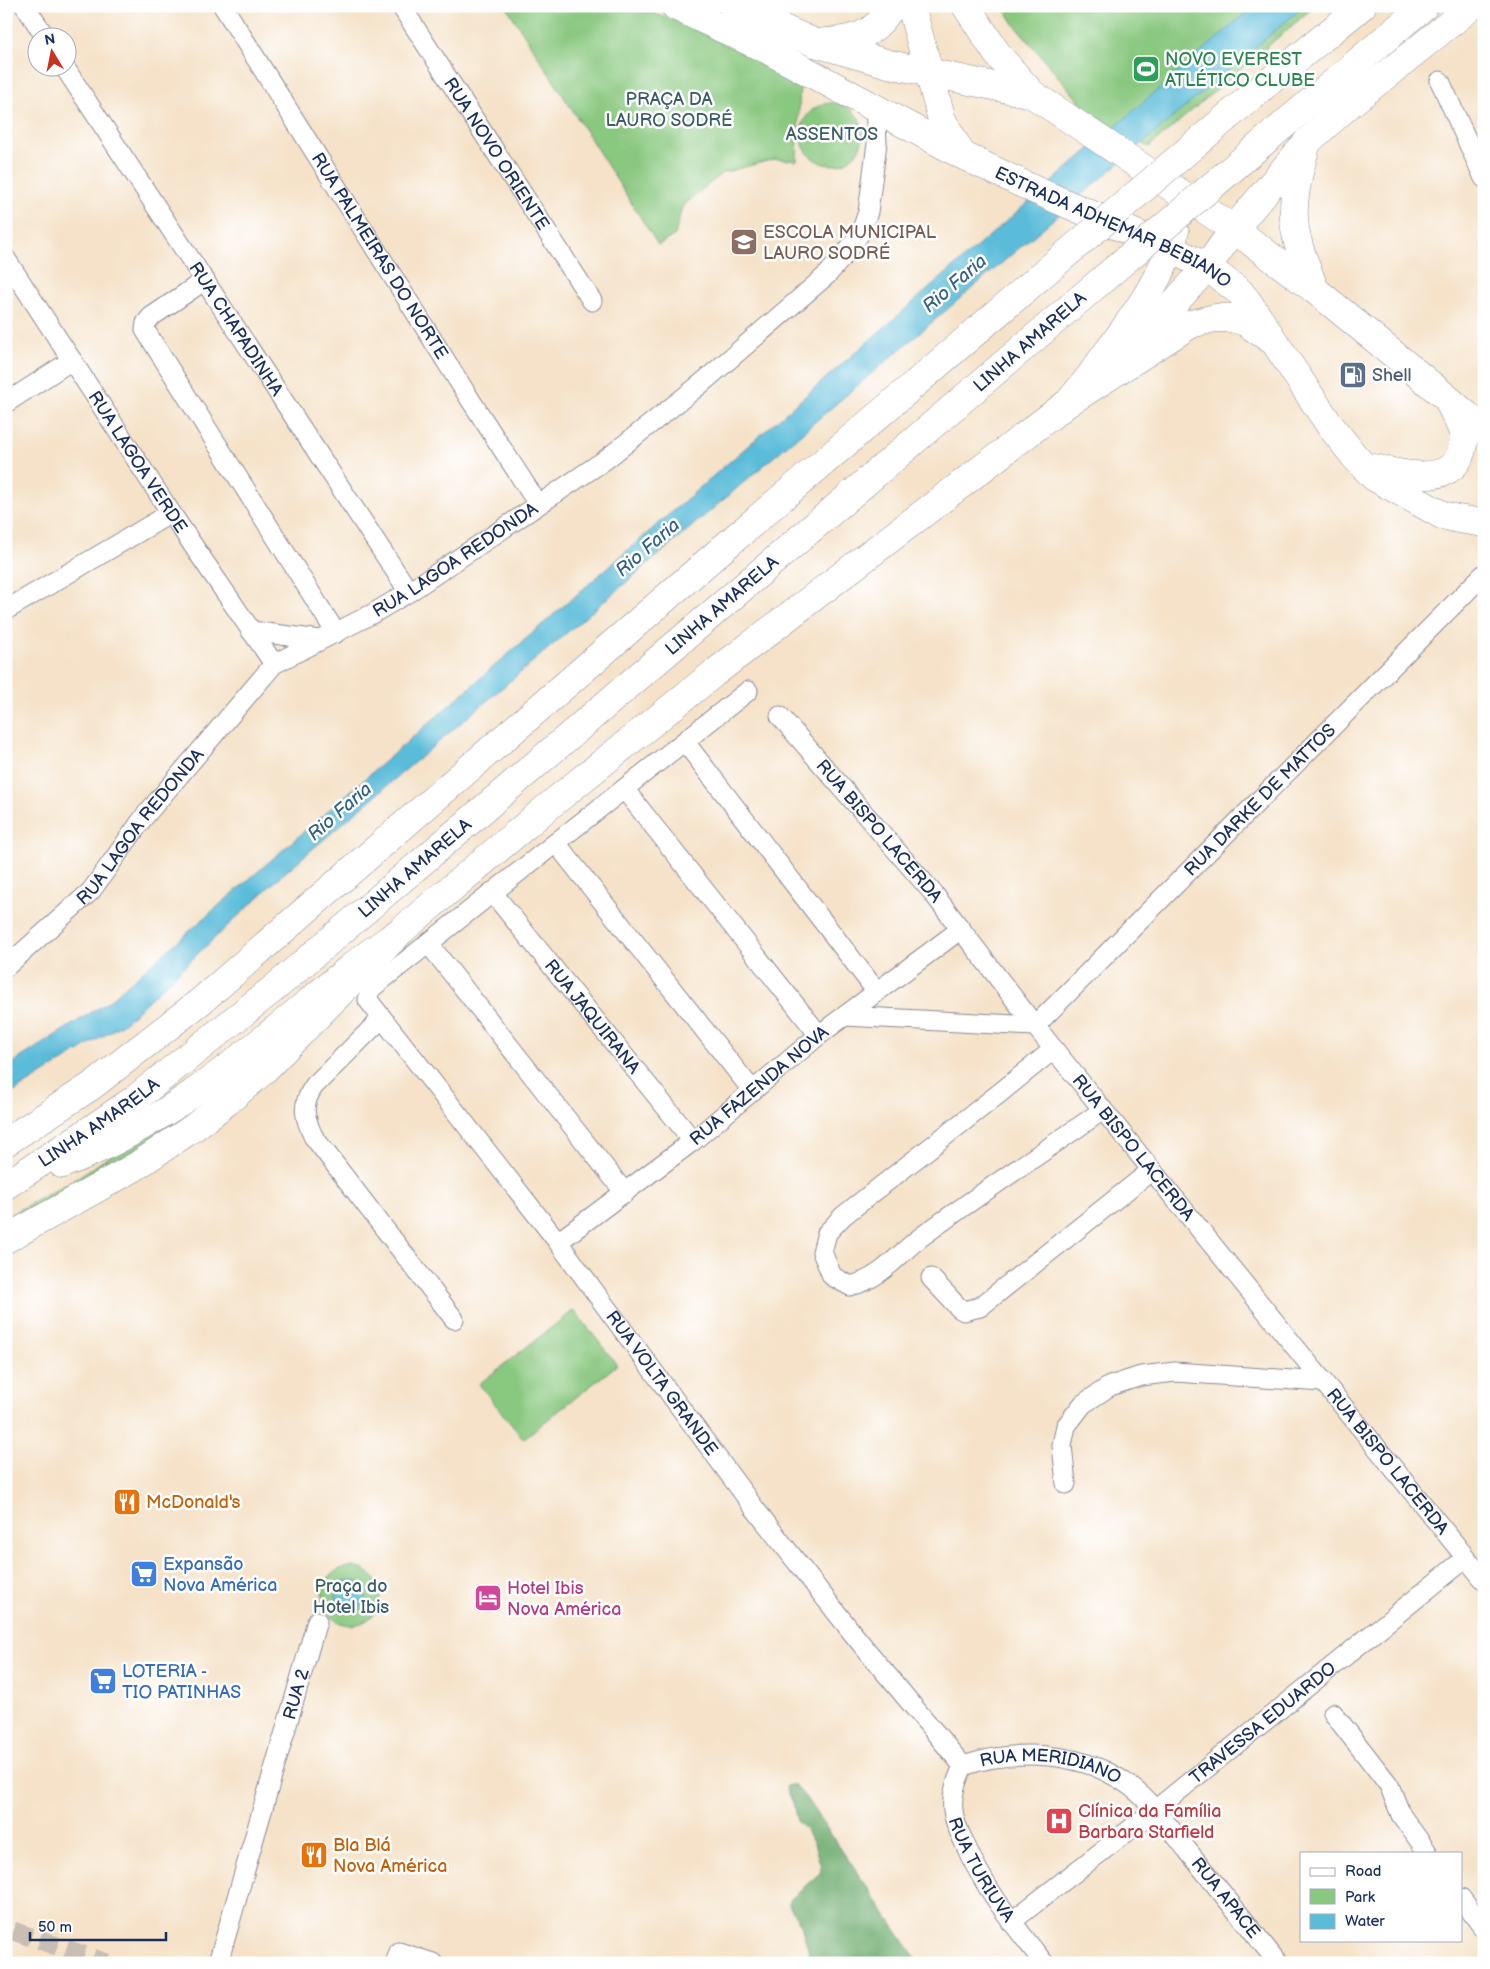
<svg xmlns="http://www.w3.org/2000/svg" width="1490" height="1969" viewBox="0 0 1490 1969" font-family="'Balsamiq Sans',sans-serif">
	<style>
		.green { fill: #89c87f; stroke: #527c6e }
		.forest { fill: #6eac6e; stroke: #446e66 }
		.water { fill: #5abcd9; stroke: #3a769c }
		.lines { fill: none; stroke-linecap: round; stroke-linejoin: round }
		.street-tunnel { stroke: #c9beb3; stroke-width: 19; stroke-dasharray: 19 9; stroke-linecap: butt }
		.street-casing { stroke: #888893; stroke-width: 21 }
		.secondary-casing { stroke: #888893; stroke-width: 29 }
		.primary-casing { stroke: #888893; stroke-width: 29 }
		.highway-casing { stroke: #888893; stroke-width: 29 }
		.street { stroke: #fff; stroke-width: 19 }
		.secondary { stroke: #fff; stroke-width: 28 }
		.primary { stroke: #fff; stroke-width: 28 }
		.highway { stroke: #fff; stroke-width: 28 }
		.highway-bridge-casing { stroke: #888893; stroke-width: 29; stroke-linecap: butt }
		.highway-bridge { stroke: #fff; stroke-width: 28 }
		.labels { text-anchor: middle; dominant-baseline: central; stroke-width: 5; stroke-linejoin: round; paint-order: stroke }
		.leisure-label { font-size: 18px; fill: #27864d; stroke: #fff; text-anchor: start }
		.park-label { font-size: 18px; fill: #3c5d68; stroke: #fff }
		.street-label { font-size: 18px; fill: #1b2f5e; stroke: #fff }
		.education-label { font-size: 18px; fill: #785e54; stroke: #fff; text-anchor: start }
		.service-label { font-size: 18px; fill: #4e5e75; stroke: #fff; text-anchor: start }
		.food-label { font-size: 18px; fill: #c56008; stroke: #fff; text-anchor: start }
		.shop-label { font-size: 18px; fill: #366cbe; stroke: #fff; text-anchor: start }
		.hotel-label { font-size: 18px; fill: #b23c85; stroke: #fff; text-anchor: start }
		.health-label { font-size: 18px; fill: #be3a42; stroke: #fff; text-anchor: start }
		.water-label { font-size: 19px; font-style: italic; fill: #316089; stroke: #fff }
	</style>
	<rect width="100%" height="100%" fill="#fff"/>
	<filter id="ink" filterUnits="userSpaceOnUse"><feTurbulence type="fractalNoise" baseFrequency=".02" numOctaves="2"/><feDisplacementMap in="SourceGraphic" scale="10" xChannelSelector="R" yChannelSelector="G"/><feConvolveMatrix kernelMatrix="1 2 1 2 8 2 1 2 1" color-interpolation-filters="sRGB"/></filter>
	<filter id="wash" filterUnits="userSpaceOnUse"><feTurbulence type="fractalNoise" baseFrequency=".0096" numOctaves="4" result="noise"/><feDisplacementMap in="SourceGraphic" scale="20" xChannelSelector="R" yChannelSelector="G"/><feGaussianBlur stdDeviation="1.12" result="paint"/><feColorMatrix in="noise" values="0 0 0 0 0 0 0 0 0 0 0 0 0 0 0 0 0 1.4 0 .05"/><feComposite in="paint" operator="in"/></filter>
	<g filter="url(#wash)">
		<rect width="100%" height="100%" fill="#f5e2c8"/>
		<g class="green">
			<path d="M506,6H625L677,20L800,82L797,161L775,159L722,173L682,207L675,235L658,245Z"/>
			<path d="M1003,6H1315L1149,147L1089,113L1014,24Z"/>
			<circle cx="832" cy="134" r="31"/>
			<path d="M212,1095C148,1146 76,1185 6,1224V1217L72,1181L183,1109Z"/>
			<path d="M574,1310L617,1365L523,1439L479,1384Z"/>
			<circle cx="351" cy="1596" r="29"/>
		</g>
		<path class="forest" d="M789,1785H795L806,1798L919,1963H812L801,1925L789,1905V1900L820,1873L821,1867L814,1844L805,1829L797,1822L793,1803L786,1787Z"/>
		<g class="water">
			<path d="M1254,6H1304L282,875L124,1023L6,1097V1067L109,1001Z"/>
			<circle cx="351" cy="1595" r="15"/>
		</g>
	</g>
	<g filter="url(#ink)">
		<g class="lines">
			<path class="street-tunnel" d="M13,1931L107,1963"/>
			<g class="street-casing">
				<g id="street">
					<path d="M25,6L46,38"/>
					<path id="s1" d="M223,6L466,393L538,504"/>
					<path id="s2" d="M401,6L592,301"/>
					<path id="s3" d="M65,68L409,592"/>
					<path d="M1440,81L1484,178"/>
					<path id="s4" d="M6,259L171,513L274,664"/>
					<path d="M205,280L151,317L146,323L145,330L336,633"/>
					<path d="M6,403L72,360"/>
					<path d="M6,610L171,513"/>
					<path d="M251,631L320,640"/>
					<path id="s5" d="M748,691L373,987L369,992L368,1000L558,1242L755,1509L858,1640L963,1766"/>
					<path id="s6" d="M780,716L933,893L1035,1026L1484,1580"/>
					<path d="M685,742L877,992"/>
					<path d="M625,790L819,1035"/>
					<path d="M556,843L752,1090"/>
					<path id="s7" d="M492,892L693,1141"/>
					<path d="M428,943L625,1193"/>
					<path id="s8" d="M6,967L91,891L144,817L274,664L372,614L409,592L605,460L702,383L828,274L847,252L861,232L868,212L877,143L875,107"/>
					<path d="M845,1016L1035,1026"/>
					<path d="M381,1019L314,1086C301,1105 304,1116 313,1136L454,1319"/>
					<path id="s9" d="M1035,1026L1484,574"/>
					<path d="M1054,1049L1001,1092L843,1216L827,1233L822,1252L832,1276L850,1286C881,1279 896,1256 921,1237C981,1193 1043,1152 1103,1110"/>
					<path id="s10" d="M558,1242L693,1141L819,1035L961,929"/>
					<path d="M931,1278L959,1308L964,1311L980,1307L1152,1170"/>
					<path d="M1066,1484L1062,1445L1066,1426L1083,1404L1110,1386L1141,1376L1175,1372L1323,1382"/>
					<path d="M1333,1713L1389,1785L1401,1815L1428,1853"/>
					<path id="s11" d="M963,1766C1015,1748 1084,1751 1130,1786C1153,1803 1170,1829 1188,1851C1218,1888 1248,1925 1278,1963"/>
					<path id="s12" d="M963,1766C957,1780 951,1794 953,1810C954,1821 959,1832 964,1842C983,1887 1014,1925 1044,1963"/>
					<path d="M1461,1898L1484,1929"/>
					<path id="s13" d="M1011,1922L1155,1810L1466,1558"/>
					<path id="s14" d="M218,1963L317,1621"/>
					<path d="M395,1963L399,1952L433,1963"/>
				</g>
			</g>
			<g class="secondary-casing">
				<g id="secondary">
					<path d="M675,6L766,49L962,155"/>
					<path d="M733,6L815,43L889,64L1032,94"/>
					<path d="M6,1239L135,1167L193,1128L228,1101L263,1071L402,930L544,810L713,674L1069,402L1088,379L1133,345L1158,321L1207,267L1234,229"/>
				</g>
			</g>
			<g class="primary-casing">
				<g id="primary">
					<path id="s15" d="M911,6L942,120L962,155L1035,190L1171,249L1207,267L1240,292L1248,302L1329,424L1355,457L1374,477L1442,515L1458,519L1484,523"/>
					<path d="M966,6L998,55L1032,94L1234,229L1315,290L1447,398L1484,430"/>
					<path d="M815,43C851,40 871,40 892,6"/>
					<path d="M1307,142C1301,164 1295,185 1294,207C1292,236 1305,264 1315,290"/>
					<path d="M1088,379C1120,333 1162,286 1175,231"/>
					<path d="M1069,402L1191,324L1215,318H1232L1245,322L1270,339"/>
					<path d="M1374,468C1399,474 1452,487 1461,452C1463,445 1465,439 1463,433C1460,423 1454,413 1450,404"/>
				</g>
			</g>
			<g class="highway-casing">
				<g id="highway">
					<path d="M1254,94L1362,6"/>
					<path d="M1287,122L1424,6"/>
					<path d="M1234,229L1307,142L1351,103L1472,6"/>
					<path d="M6,1142L93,1085L201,1001L721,550L1057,262"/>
					<path d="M62,1164C172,1124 260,1041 350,968C366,955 384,943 402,930"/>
					<path id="s16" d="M6,1185L80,1137L135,1099L278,985L1081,298"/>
				</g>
			</g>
			<use href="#street" class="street"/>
			<use href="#secondary" class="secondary"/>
			<use href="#primary" class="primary"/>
			<use href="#highway" class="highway"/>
			<g class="highway-bridge-casing">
				<g id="highway-bridge">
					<path d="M1057,262L1254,94"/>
					<path d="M1081,298L1287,122"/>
				</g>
			</g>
			<use href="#highway-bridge" class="highway-bridge"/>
		</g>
	</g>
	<defs>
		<g id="stadium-square" transform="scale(1.4375)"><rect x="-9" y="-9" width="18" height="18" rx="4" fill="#2e9e5b" stroke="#fff"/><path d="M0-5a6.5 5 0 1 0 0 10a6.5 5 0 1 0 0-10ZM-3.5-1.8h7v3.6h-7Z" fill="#fff"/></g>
		<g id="school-square" transform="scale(1.4375)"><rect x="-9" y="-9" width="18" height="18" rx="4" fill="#8d6e63" stroke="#fff"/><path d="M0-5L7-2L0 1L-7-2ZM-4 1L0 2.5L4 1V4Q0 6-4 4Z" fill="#fff"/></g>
		<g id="fuel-square" transform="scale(1.4375)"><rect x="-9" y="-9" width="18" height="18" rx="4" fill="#5c6f8a" stroke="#fff"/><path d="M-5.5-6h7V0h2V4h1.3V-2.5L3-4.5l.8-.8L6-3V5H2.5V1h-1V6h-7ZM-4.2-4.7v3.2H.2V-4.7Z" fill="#fff"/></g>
		<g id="restaurant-square" transform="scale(1.4375)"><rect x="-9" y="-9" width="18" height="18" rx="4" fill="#e8710a" stroke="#fff"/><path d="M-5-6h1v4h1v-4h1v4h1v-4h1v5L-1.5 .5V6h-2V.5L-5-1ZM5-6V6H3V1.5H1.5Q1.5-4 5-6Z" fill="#fff"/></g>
		<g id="supermarket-square" transform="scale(1.4375)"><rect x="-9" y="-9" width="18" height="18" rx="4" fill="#3f7fe0" stroke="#fff"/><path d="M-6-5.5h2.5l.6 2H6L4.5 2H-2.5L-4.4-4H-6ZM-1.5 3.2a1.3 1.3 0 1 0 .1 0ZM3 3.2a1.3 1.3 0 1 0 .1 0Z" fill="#fff"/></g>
		<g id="hotel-square" transform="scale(1.4375)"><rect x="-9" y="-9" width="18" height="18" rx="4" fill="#d1479c" stroke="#fff"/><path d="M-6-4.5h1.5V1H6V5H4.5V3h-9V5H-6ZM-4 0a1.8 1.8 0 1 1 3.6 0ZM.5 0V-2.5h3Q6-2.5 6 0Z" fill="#fff"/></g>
		<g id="hospital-square" transform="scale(1.4375)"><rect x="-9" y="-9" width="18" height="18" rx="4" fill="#e0444e" stroke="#fff"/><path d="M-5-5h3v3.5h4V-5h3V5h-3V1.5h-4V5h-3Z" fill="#fff"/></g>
	</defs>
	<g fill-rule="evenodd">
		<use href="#stadium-square" x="1146" y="69"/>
		<use href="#school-square" x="744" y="242"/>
		<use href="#fuel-square" x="1353" y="375"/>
		<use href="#restaurant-square" x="127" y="1502"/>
		<use href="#supermarket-square" x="144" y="1574"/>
		<use href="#hotel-square" x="488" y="1598"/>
		<use href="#supermarket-square" x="103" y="1681"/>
		<use href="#hospital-square" x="1059" y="1821"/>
		<use href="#restaurant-square" x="314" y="1855"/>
	</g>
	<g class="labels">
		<g class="leisure-label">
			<text x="1165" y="59">NOVO EVEREST<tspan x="1165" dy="21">ATLÉTICO CLUBE</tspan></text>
		</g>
		<g class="park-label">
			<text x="669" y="99">PRAÇA DA<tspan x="669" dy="21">LAURO SODRÉ</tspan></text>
			<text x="832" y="134">ASSENTOS</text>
			<text x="351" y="1586">Praça do<tspan x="351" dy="21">Hotel Ibis</tspan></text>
		</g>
		<g class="street-label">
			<text stroke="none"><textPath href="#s2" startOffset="176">RUA NOVO ORIENTE</textPath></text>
			<text stroke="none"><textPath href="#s15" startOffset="326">ESTRADA ADHEMAR BEBIANO</textPath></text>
			<text stroke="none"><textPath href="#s1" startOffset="295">RUA PALMEIRAS DO NORTE</textPath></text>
			<text stroke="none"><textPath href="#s3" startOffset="312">RUA CHAPADINHA</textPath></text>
			<text transform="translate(1030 342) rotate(-41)">LINHA AMARELA</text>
			<text stroke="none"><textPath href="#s4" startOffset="242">RUA LAGOA VERDE</textPath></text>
			<text stroke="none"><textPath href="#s8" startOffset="615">RUA LAGOA REDONDA</textPath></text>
			<text stroke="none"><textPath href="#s16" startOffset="922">LINHA AMARELA</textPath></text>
			<text stroke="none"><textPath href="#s9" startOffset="319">RUA DARKE DE MATTOS</textPath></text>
			<text stroke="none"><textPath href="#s8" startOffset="195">RUA LAGOA REDONDA</textPath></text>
			<text stroke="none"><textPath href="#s6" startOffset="152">RUA BISPO LACERDA</textPath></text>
			<text stroke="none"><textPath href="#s16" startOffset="518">LINHA AMARELA</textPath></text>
			<text stroke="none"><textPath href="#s7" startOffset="160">RUA JAQUIRANA</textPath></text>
			<text stroke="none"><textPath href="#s10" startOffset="255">RUA FAZENDA NOVA</textPath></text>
			<text stroke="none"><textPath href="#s16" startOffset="112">LINHA AMARELA</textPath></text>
			<text stroke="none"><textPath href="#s6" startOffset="558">RUA BISPO LACERDA</textPath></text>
			<text stroke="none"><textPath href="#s5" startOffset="975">RUA VOLTA GRANDE</textPath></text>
			<text stroke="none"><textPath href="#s6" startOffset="962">RUA BISPO LACERDA</textPath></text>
			<text stroke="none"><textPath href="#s14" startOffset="280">RUA 2</textPath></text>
			<text stroke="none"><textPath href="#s13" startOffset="321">TRAVESSA EDUARDO</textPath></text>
			<text stroke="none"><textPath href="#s11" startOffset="90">RUA MERIDIANO</textPath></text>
			<text stroke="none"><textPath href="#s12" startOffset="112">RUA TURIUVA</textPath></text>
			<text stroke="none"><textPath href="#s11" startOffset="322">RUA APACE</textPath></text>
		</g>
		<g class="education-label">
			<text x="763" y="232">ESCOLA MUNICIPAL<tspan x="763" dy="21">LAURO SODRÉ</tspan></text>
		</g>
		<g class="service-label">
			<text x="1372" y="375">Shell</text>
		</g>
		<g class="food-label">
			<text x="146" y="1502">McDonald's</text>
			<text x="333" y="1845">Bla Blá<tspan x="333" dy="21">Nova América</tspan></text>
		</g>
		<g class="shop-label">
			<text x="163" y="1564">Expansão<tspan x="163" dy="21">Nova América</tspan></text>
			<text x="122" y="1671">LOTERIA -<tspan x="122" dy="21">TIO PATINHAS</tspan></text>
		</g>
		<g class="hotel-label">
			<text x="507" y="1588">Hotel Ibis<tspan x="507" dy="21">Nova América</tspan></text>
		</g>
		<g class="health-label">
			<text x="1078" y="1811">Clínica da Família<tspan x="1078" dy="21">Barbara Starfield</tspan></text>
		</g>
		<g class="water-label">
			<text transform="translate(955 284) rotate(-41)">Rio Faria</text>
			<text transform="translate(648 548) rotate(-41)">Rio Faria</text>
			<text transform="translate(340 812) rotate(-41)">Rio Faria</text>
		</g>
	</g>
	<rect width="1490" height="1969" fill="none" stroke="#fff" stroke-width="25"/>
	<rect x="1300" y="1852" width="162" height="90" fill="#ffffff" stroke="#a4acbf"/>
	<rect x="1310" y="1868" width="25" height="8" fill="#ffffff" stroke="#a4acbf"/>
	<text x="1345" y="1876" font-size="15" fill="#1b2f5e">Road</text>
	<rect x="1310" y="1889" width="25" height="15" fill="#89c87f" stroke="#a4acbf"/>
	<text x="1345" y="1902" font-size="15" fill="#1b2f5e">Park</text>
	<rect x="1310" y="1914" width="25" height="15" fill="#5abcd9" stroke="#a4acbf"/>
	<text x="1345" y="1926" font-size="15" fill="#1b2f5e">Water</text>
	<g transform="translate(52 52) rotate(350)"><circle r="24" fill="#ffffff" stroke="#a4acbf"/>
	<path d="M0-4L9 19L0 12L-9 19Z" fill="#c8321e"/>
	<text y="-8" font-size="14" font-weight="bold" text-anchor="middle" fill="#1b2f5e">N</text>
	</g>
	<path d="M30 1932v8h136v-8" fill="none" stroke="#1b2f5e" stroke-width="2.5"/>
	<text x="38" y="1932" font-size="15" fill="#1b2f5e" stroke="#ffffff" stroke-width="4" paint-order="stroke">50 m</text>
</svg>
